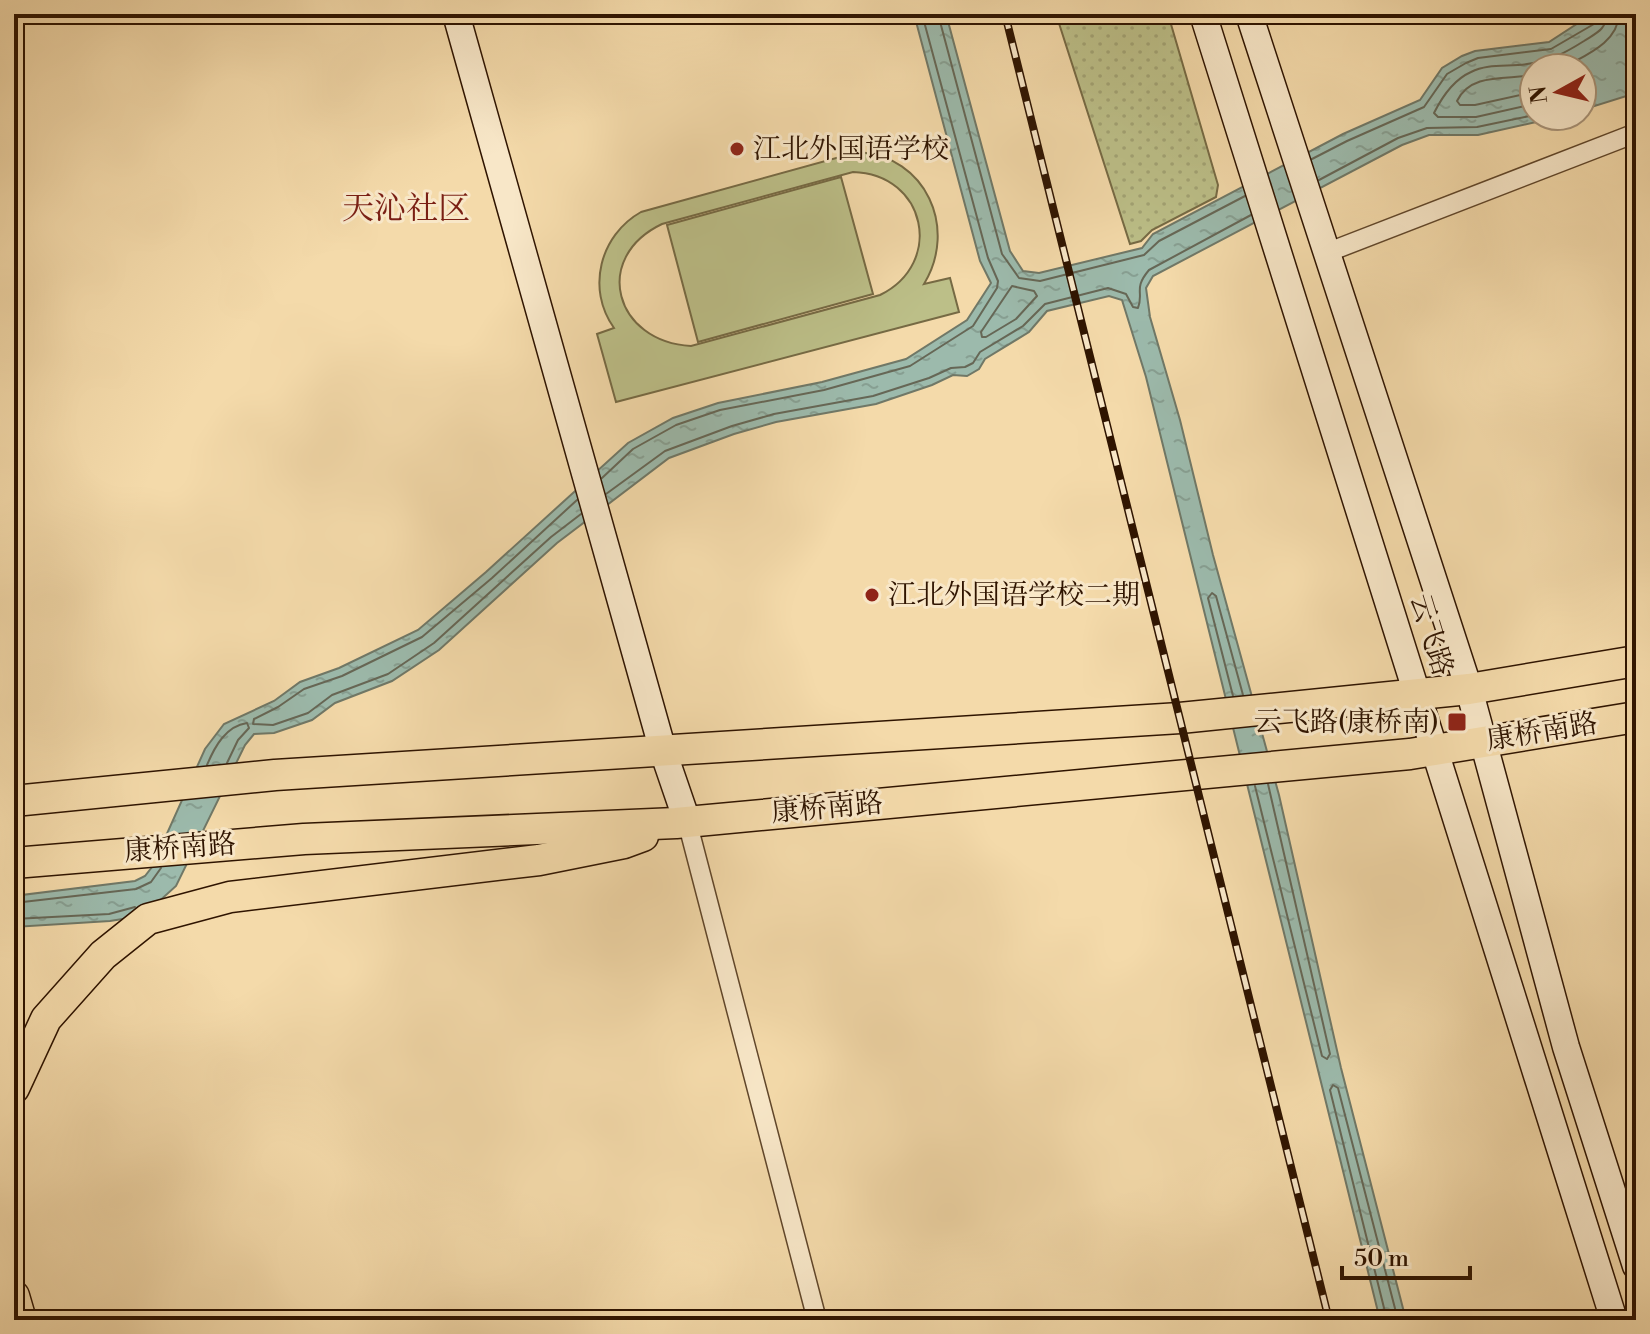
<svg xmlns="http://www.w3.org/2000/svg" width="1650" height="1334" viewBox="0 0 1650 1334" font-family="'Libre Bodoni','Noto Serif SC',serif">
	<style>
		.grass { fill: url(#grass-dots); stroke: #766a44; stroke-width: 2 }
		.garden { fill: #bcbf88; stroke: #766a44; stroke-width: 2; fill-rule: evenodd }
		.water { fill: url(#water-ripples); stroke: #707867; stroke-width: 2 }
		.lines { fill: none; stroke-linecap: round; stroke-linejoin: round }
		.shore { stroke: #666756; stroke-width: 2 }
		.street-casing { stroke: #60462a; stroke-width: 21 }
		.secondary-casing { stroke: #2f1400; stroke-width: 29 }
		.primary-casing { stroke: #2f1400; stroke-width: 33 }
		.street { stroke: #f8e7c8; stroke-width: 18 }
		.secondary { stroke: #f8e7c8; stroke-width: 26 }
		.primary { stroke: #f4daaa; stroke-width: 30 }
		.rail-casing { stroke: #2f1400; stroke-width: 8 }
		.rail { stroke: #f8e7c8; stroke-width: 5; stroke-dasharray: 15; stroke-linecap: butt }
		.poi-dot { fill: #8f2418; stroke: #f8e7c8; stroke-width: 3 }
		.labels { text-anchor: middle; dominant-baseline: central; stroke-width: 6; stroke-linejoin: round; paint-order: stroke }
		.poi-label { font-size: 28px; fill: #2f1400; stroke: #f8e7c8; text-anchor: start }
		.street-label { font-size: 28px; fill: #2f1400; stroke: #f8e7c8 }
		.quarter-label { font-size: 32px; fill: #7a1f14; stroke: #f8e7c8 }
	</style>
	<defs>
		<pattern id="grass-dots" width="8" height="8" patternUnits="userSpaceOnUse" patternTransform="scale(2)"><rect width="8" height="8" fill="#bcbf88"/><path d="M2 2h.1M6 6h.1" fill="none" stroke="#a2a374" stroke-width="1.8" stroke-linecap="round"/></pattern>
		<pattern id="water-ripples" width="26" height="14" patternUnits="userSpaceOnUse" patternTransform="scale(2)"><rect width="26" height="14" fill="#9cbaac"/><path d="M2 4q2-2 4 0t4 0M15 11q2-2 4 0t4 0" fill="none" stroke="#879f92"/></pattern>
	</defs>
	<rect width="100%" height="100%" fill="#f4daaa"/>
	<filter id="stains"><feTurbulence type="fractalNoise" baseFrequency=".0025" numOctaves="4"/><feColorMatrix values="0 0 0 0 .2 0 0 0 0 .09 0 0 0 0 .02 0 0 0 .5 -.17"/></filter>
	<radialGradient id="worn" r=".72"><stop offset=".6" stop-color="#630" stop-opacity="0"/><stop offset="1" stop-color="#630" stop-opacity=".3"/></radialGradient>
	<path class="grass" d="M1056,14H1168L1218,185L1216,197L1152,230L1141,241L1130,244Z"/>
	<g class="garden">
		<path d="M858,152C926,156 958,228 924,284L950,278L959,312L616,402L597,334L614,328C586,289 600,235 641,212ZM853,172C926,174 945,263 880,295L691,346C615,342 591,258 662,224Z"/>
		<path d="M841,177L873,294L698,342L667,225Z"/>
	</g>
	<path class="water" d="M914,14H946L1010,251L1023,271L1039,273L1142,248L1153,234L1343,134L1420,100L1442,68L1462,56L1475,51L1549,42L1586,18L1613,14L1636,17V93L1582,110V68H1534V116H1563L1478,135H1429L1402,145L1153,276L1146,288L1150,317L1180,420L1213,555L1279,795L1341,1068L1406,1320H1380L1146,377L1122,300L1109,296L1047,311L1029,332L985,359L979,369L967,376L953,375L932,385L876,404L776,422L734,434L669,458L557,543L439,650L392,681L335,703L312,720L274,733L254,734L245,745L176,886L155,905L135,917L110,921L14,927V896L135,881L145,876L152,867L205,749L224,724L274,701L300,682L339,668L418,630L486,572L628,443L673,418L718,403L822,382L906,359L967,320L991,283L980,261Z"/>
	<g class="lines">
		<g class="shore">
			<path d="M938,14L1002,254L1019,278L1040,281L1144,255L1159,241L1245,196"/>
			<path d="M1563,68C1585,55 1618,43 1619,14"/>
			<path d="M1534,75C1507,80 1471,72 1457,101L1460,105H1475L1534,92"/>
			<path d="M1534,104L1476,117H1438L1434,113C1442,97 1453,80 1471,72C1488,63 1508,67 1527,64C1550,61 1565,53 1584,41C1596,33 1606,30 1607,14"/>
			<path d="M1312,159L1347,141L1424,107L1447,74L1466,63L1478,58L1551,49L1594,24L1597,14"/>
			<path d="M1319,180L1398,138L1427,128L1477,127L1534,115"/>
			<path d="M1012,286L1034,291L1037,296L1016,319L986,337H982L981,332Z"/>
			<path d="M602,478L633,449L676,425L720,410L824,390L910,366L973,326L997,288L998,281L988,258L922,14"/>
			<path d="M606,494L665,451L732,426L774,414L873,396L929,378L951,368L965,367L973,363L980,352L1023,326L1045,304L1108,288L1126,294L1133,307L1138,308C1144,292 1133,289 1149,270L1251,215"/>
			<path d="M577,500L492,578L422,637L342,676L304,689L278,707L254,719L253,724L273,725L308,713L332,695L388,674L434,643L551,537L581,514"/>
			<path d="M1233,696L1208,598L1212,593L1216,596L1243,695"/>
			<path d="M207,765C215,746 226,726 247,723L249,728L238,740L227,763"/>
			<path d="M1255,786L1322,1056L1327,1059L1330,1054L1268,784"/>
			<path d="M14,903L136,889L151,882L161,868"/>
			<path d="M14,919L109,914L135,907"/>
			<path d="M1387,1320L1330,1090L1333,1085L1338,1088L1398,1320"/>
		</g>
		<g class="street-casing">
			<g id="street">
				<path d="M1326,253L1636,133"/>
				<path d="M687,821L817,1320"/>
			</g>
		</g>
		<g class="secondary-casing">
			<g id="secondary">
				<path d="M456,14L663,751L687,821"/>
				<path d="M1203,14L1614,1320"/>
				<path d="M1249,14L1469,689L1566,1047L1636,1266"/>
			</g>
		</g>
		<g class="primary-casing">
			<g id="primary">
				<path d="M14,801L275,775L1180,718L1469,689L1636,661"/>
				<path d="M14,863L304,839L676,823L1410,754L1636,717"/>
				<path d="M14,1088L46,1019L103,955L148,919L230,897L539,860L624,843L643,836"/>
				<path d="M14,1296L21,1320"/>
			</g>
		</g>
		<use href="#street" class="street"/>
		<use href="#secondary" class="secondary"/>
		<use href="#primary" class="primary"/>
		<g class="rail-casing">
			<path id="rail" d="M1005,14L1329,1320"/>
		</g>
		<use href="#rail" class="rail"/>
	</g>
	<g class="poi-dot">
		<circle cx="737" cy="149" r="8"/>
		<circle cx="872" cy="595" r="8"/>
		<rect x="1447" y="712" width="20" height="20" rx="4"/>
	</g>
	<g class="labels">
		<g class="poi-label">
			<text x="753" y="149">江北外国语学校</text>
			<text x="888" y="595">江北外国语学校二期</text>
			<text x="1439" y="722" text-anchor="end">云飞路(康桥南)</text>
		</g>
		<g class="street-label">
			<text transform="translate(1431 635) rotate(73)">云飞路</text>
			<text transform="translate(1542 732) rotate(-9)">康桥南路</text>
			<text transform="translate(827 808) rotate(-5)">康桥南路</text>
			<text transform="translate(180 848) rotate(-4)">康桥南路</text>
		</g>
		<g class="quarter-label">
			<text x="406" y="209">天沁社区</text>
		</g>
	</g>
	<rect width="1650" height="1334" fill="none" stroke="#f4daaa" stroke-width="48"/>
	<rect x="16" y="16" width="1618" height="1302" fill="none" stroke="#2f1400" stroke-width="4"/>
	<rect x="24" y="24" width="1602" height="1286" fill="none" stroke="#2f1400" stroke-width="2"/>
	<g transform="translate(1558 92) rotate(262)"><circle r="38" fill="#f8e7c8" stroke="#a89378" stroke-width="2"/>
	<path d="M0-6L14 30L0 20L-14 30Z" fill="#8f2418"/>
	<text y="-12" font-size="22" font-weight="bold" text-anchor="middle" fill="#2f1400">N</text>
	</g>
	<path d="M1342 1266v12h128v-12" fill="none" stroke="#2f1400" stroke-width="4"/>
	<text x="1354" y="1266" font-size="24" fill="#2f1400" stroke="#f8e7c8" stroke-width="6" paint-order="stroke">50 m</text>
	<rect width="100%" height="100%" filter="url(#stains)"/>
	<rect width="100%" height="100%" fill="url(#worn)"/>
</svg>
